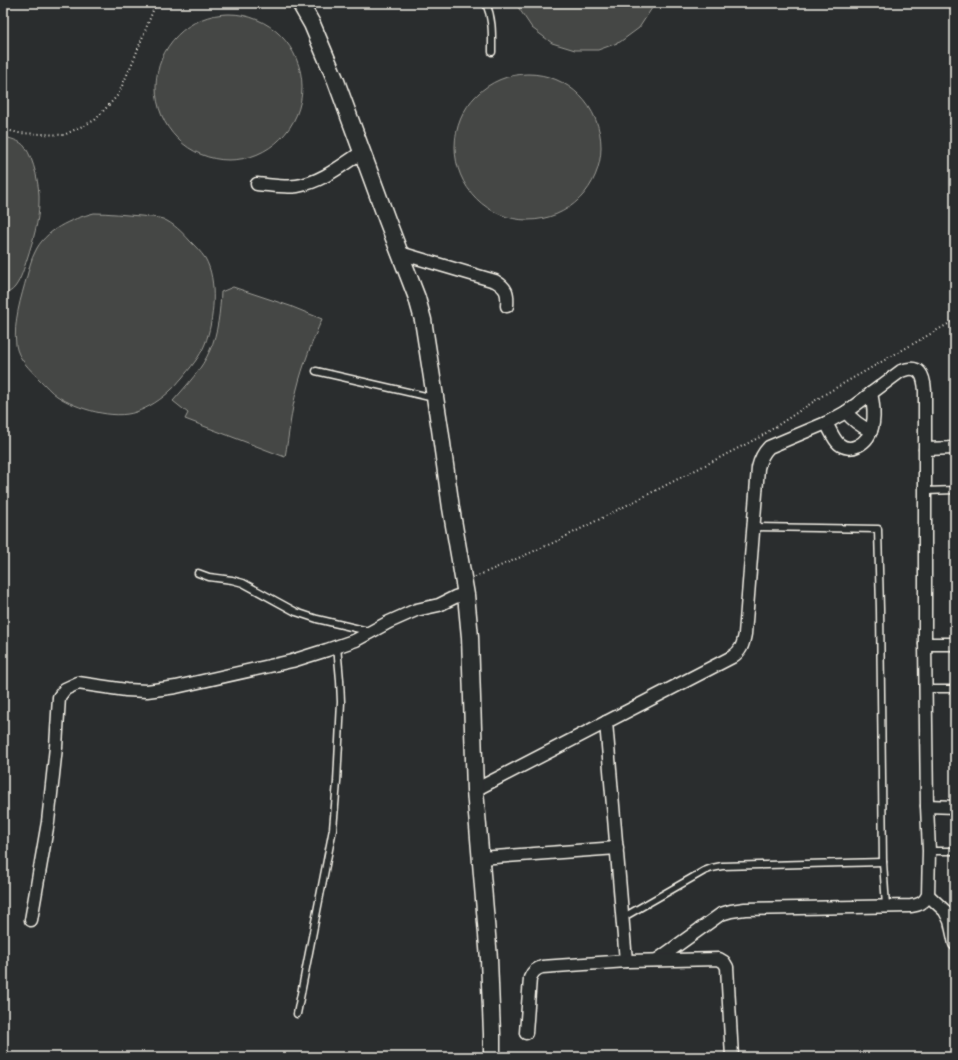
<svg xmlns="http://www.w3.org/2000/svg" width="958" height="1060" viewBox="0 0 958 1060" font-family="'Comic Neue',sans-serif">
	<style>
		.green { fill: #444645; stroke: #9c9c96 }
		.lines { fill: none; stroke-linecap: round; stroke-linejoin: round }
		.lane-casing { stroke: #f4f1e8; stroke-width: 9 }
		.street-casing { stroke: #f4f1e8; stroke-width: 15 }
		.secondary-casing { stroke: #f4f1e8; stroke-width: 19 }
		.path { stroke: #f4f1e8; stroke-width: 2; stroke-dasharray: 1 3; stroke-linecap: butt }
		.lane { stroke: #2a2d2e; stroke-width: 6 }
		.street { stroke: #2a2d2e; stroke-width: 12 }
		.secondary { stroke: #2a2d2e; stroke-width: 16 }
	</style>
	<rect width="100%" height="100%" fill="#2a2d2e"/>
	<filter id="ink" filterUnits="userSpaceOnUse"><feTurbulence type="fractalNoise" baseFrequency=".025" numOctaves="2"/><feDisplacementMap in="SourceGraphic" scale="8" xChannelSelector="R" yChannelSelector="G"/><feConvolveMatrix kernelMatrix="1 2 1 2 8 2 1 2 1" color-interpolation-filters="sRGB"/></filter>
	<g filter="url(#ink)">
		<g class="green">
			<path d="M517,3H654L652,8L639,28L620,42L598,50H575L552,43L532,28L518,7Z"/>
			<circle cx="229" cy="87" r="73"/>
			<circle cx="528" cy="147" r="73"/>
			<path d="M3,136C10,139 20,140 25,147C34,159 40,187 39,202C39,222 33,240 27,259C24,268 21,279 15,287C12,291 8,293 3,295Z"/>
			<path d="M94,213C110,213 125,215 141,216C148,217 157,217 163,219C174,224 182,232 190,241C195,246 201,252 205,258C218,280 214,321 205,344C200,357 190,368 182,378C178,382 175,387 171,390C162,399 148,408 136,412C114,420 77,409 57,396C51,392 45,385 39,379C30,369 18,359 16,345C13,322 21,298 27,276C29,269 31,259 35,252C45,230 71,219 94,213Z"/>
			<path d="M233,287L290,306L322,319C312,342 303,365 297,389C291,411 289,435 285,457L185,419L188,413L173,401C187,385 202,369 210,350C218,333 220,311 221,292Z"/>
		</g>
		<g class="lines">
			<g class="lane-casing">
				<g id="lane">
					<path d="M486,3C493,20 492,34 492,52"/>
					<path d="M316,371L434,398"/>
					<path d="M925,491L955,490"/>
					<path d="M754,527L878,529L880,609L883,862L886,906"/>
					<path d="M198,573L209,577L232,580L243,583L296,612L317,619L368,631"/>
					<path d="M926,689H955"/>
					<path d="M929,851H955"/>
					<path d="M622,918L704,871L712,868L722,866L883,862"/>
					<path d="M297,1014L333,829L337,782L341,702L340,680L337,646"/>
				</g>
			</g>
			<g class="street-casing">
				<g id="street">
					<path d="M257,184C270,185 285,188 297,186C322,182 342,165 362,152"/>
					<path d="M400,253L495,281C507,288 508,293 507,306"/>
					<path d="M846,412C853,421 860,426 871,431"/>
					<path d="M826,423C830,429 833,439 839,444C844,448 851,449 857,446C877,437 875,411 871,393"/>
					<path d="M925,449L955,448"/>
					<path d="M925,644H955"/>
					<path d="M606,722L626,961"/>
					<path d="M475,790L732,657C741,651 743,645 745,634L758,468C760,459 763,453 769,447L826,423L846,412L901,371C920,364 924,375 925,391V644L927,806L929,851L928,895C924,903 919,905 911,906L745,909L731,911L721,914L657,960"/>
					<path d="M927,806L955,807"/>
					<path d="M480,858L617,848"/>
					<path d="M928,895L945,911L950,921L955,944"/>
					<path d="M31,920L48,822L56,747L59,697L65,689L78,683L126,690L147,691L176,687L292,661L327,650L356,640L389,622L416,610L439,605L455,597L465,594"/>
					<path d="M526,1033L530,978C533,971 536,969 542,967L627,961L719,959L724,962L727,967L732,1057"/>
				</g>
			</g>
			<g class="secondary-casing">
				<path id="secondary" d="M300,3L312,24L336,81L387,220L417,298L423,320L440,429L451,508L466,595L470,637L475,790L489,959L492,1034V1057"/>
			</g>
			<g class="path">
				<path d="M3,129L19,133L64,135L95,120L118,95L134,59L156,3"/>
				<path d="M475,577L555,542L760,437L825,394L955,320"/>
			</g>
			<use href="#lane" class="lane"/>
			<use href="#street" class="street"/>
			<use href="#secondary" class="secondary"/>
		</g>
	</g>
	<rect width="958" height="1060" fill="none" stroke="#2a2d2e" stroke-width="16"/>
	<rect x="8" y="8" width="942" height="1044" fill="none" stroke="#f4f1e8" stroke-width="1.5" filter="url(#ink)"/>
</svg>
